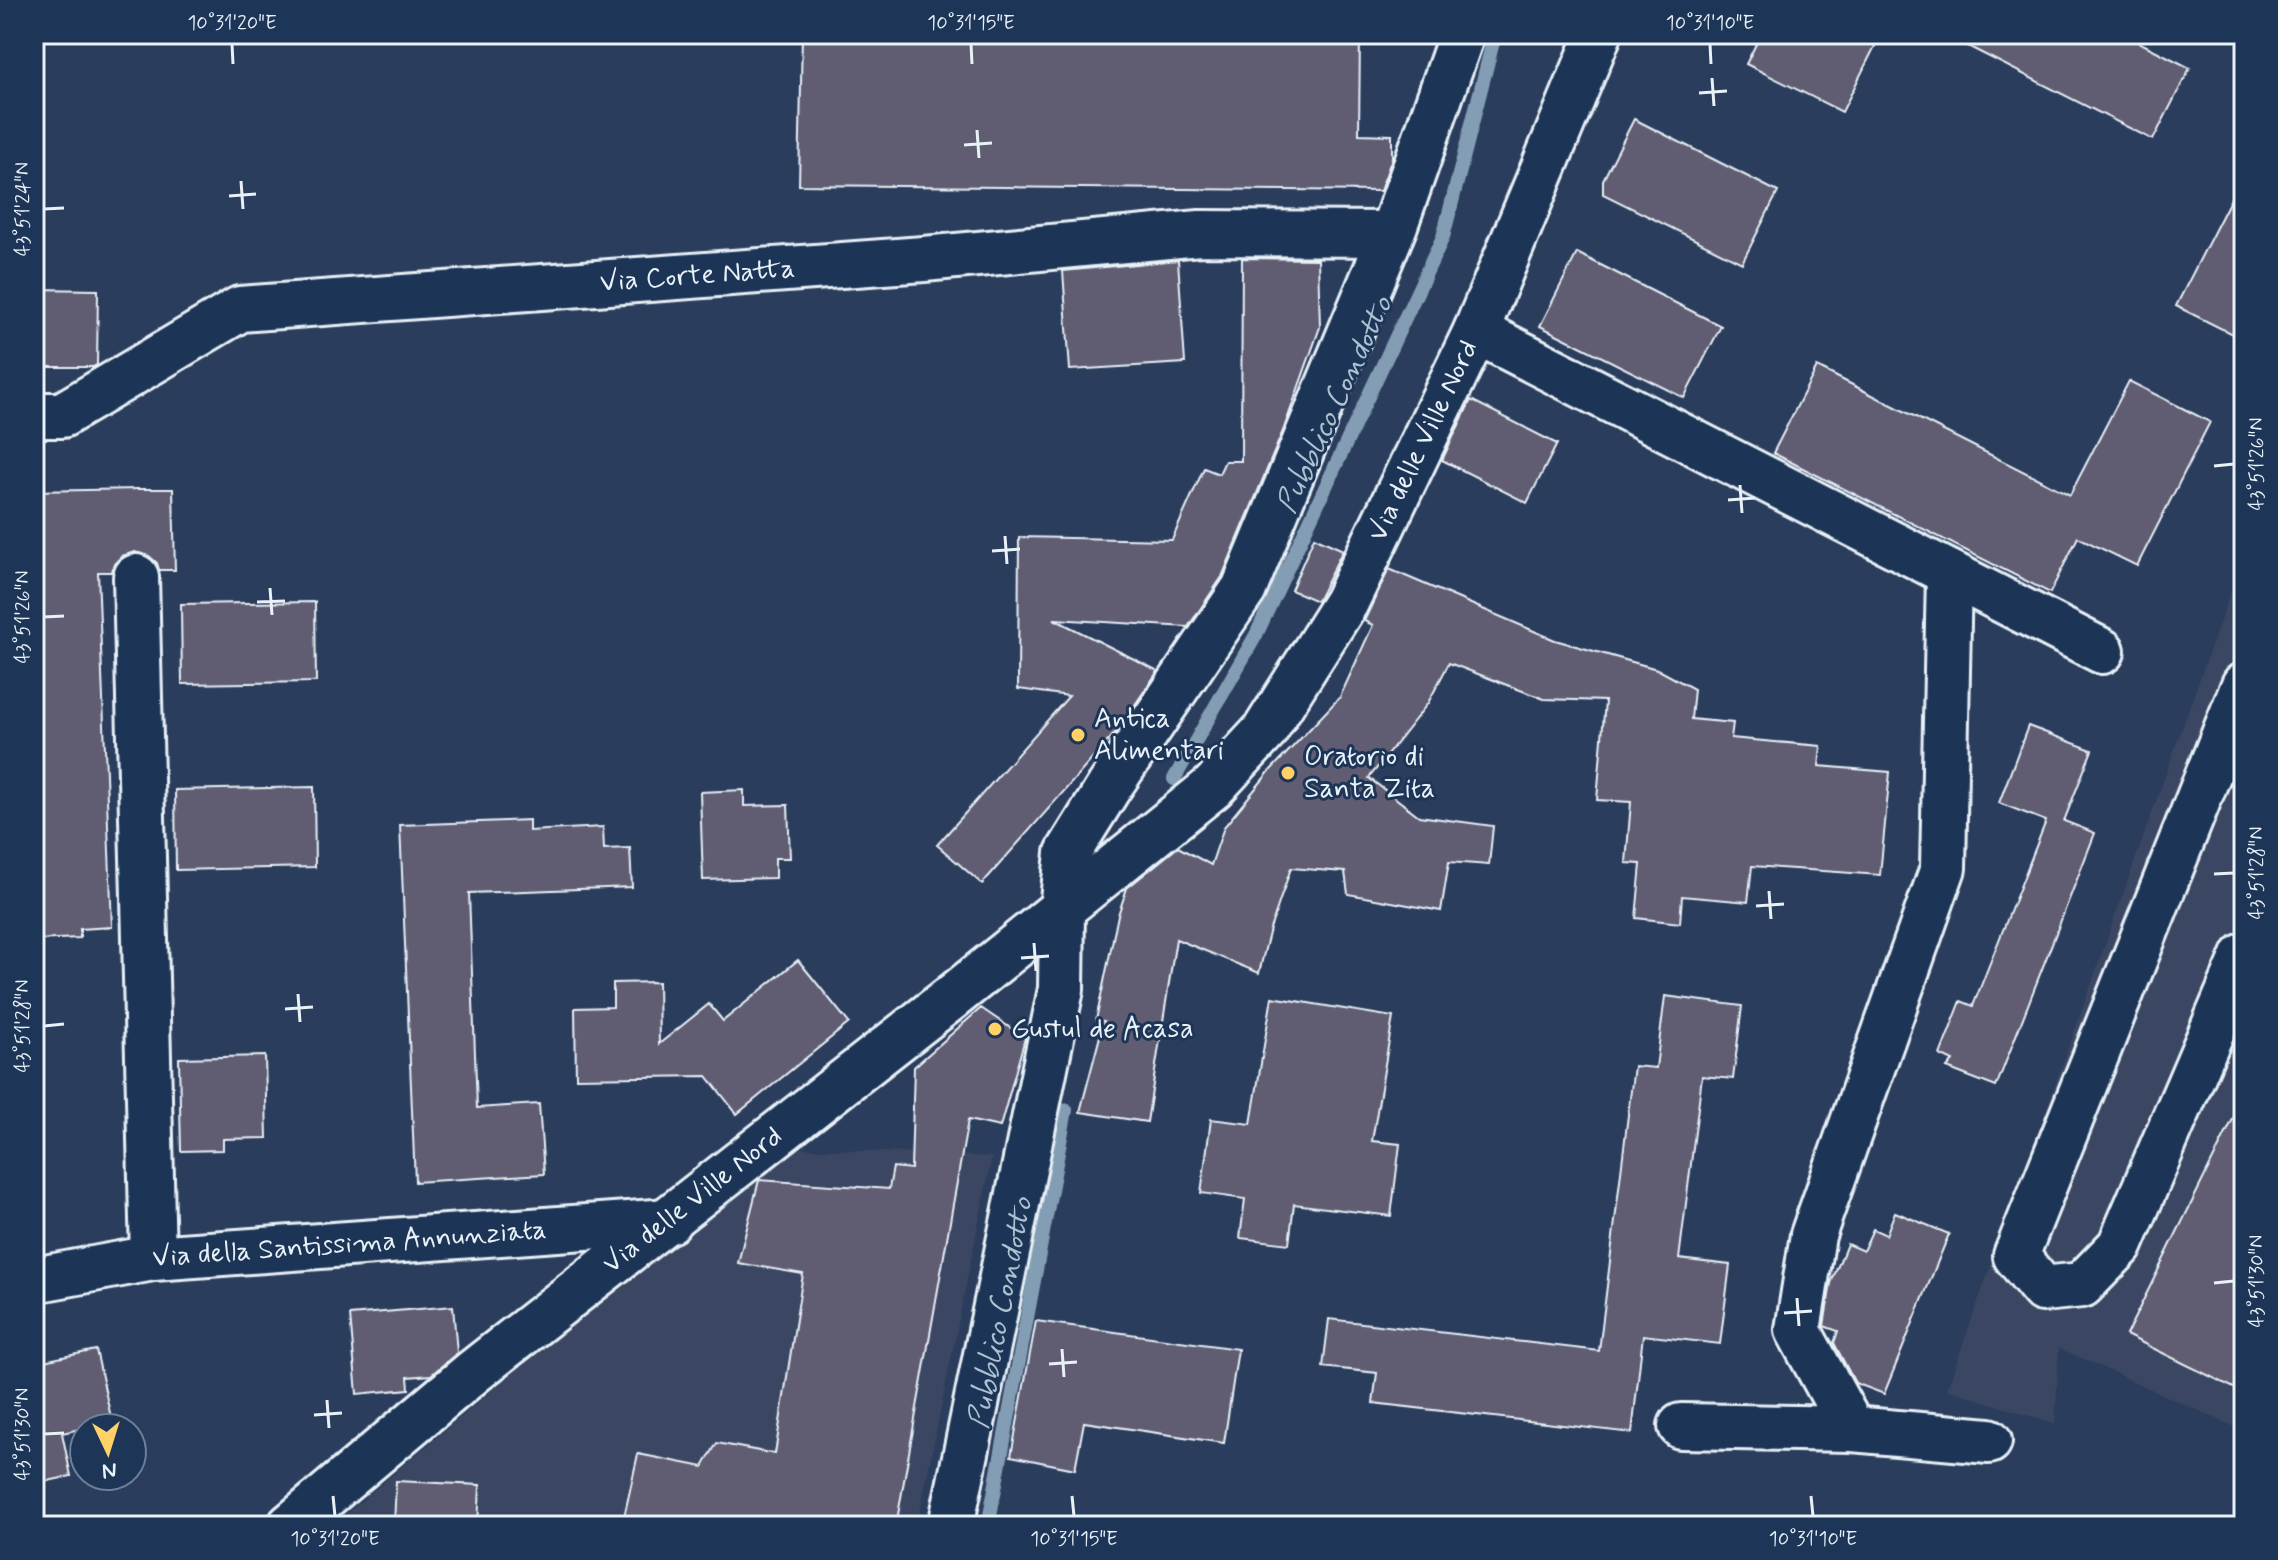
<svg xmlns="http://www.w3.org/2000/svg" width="2278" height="1560" viewBox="0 0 2278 1560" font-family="Mynerve,sans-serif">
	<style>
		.built { fill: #3b4662 }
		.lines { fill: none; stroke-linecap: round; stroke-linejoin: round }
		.stream { stroke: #839eb4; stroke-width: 14 }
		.building { fill: #615c71; stroke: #e8f1f8; stroke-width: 2 }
		.minor-casing { stroke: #e8f1f8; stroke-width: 50 }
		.minor { stroke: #1d3557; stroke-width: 44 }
		.ticks { fill: none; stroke: #e8f1f8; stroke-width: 3 }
		.poi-dot { fill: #ffd166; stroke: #1d3557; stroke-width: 3 }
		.labels { text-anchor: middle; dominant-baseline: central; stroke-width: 6; stroke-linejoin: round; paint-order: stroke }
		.street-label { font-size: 28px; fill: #e8f1f8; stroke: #1d3557 }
		.poi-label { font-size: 28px; fill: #e8f1f8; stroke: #1d3557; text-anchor: start }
		.water-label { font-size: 30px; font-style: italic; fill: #adc1d0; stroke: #1d3557 }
		.neatline { fill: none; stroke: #e8f1f8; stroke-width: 3 }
		.ticks-label { font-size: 20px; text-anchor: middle; fill: #e8f1f8 }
	</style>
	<rect width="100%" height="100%" fill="#2b3d5c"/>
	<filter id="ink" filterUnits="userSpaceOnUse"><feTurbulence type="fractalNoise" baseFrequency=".0125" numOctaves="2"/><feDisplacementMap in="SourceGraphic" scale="16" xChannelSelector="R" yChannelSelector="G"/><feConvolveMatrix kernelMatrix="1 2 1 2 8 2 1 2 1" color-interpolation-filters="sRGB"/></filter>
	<g filter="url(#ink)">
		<g class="built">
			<path d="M2244,554V1431L2059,1348L2055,1424L1947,1389Z"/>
			<path d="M780,1147L992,1157L917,1526H332Z"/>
		</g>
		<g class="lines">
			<g class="stream">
				<path d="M1174,779L1256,635L1443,237L1495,34"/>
				<path d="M988,1526L1066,1110"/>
			</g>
		</g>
		<g class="building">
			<path d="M802,34H1360L1359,134L1392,135V158L1380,191L799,185Z"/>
			<path d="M1761,34H1881L1842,112L1746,64Z"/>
			<path d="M1944,34H2123L2190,68L2153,140Z"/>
			<path d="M1634,119L1778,192L1742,263L1603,194V180Z"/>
			<path d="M2244,173V340L2176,306Z"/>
			<path d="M1577,253L1721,326L1684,398L1540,326Z"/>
			<path d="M1242,258L1318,259L1320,327L1283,431L1222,577L1188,627L1054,619L1158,671L1117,731L982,884L937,845L1069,696L1018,689L1019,537L1172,540L1204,468L1219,474L1225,461H1241Z"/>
			<path d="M1178,260L1185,363L1070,370L1063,271Z"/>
			<path d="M34,289L98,290L97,365L93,367H34Z"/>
			<path d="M1817,367L2070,495L2129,381L2210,422L2137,566L2078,537L2050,593L1773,453Z"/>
			<path d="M1471,400L1557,444L1527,503L1442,460Z"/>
			<path d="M139,489H173L175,570H159L157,563L149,556L135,552L122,556L114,564L112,572H98L112,927L80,929V938L34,940V491Z"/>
			<path d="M1314,537L1343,550L1317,601L1291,590Z"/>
			<path d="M1389,569L1555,640L1657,669L1694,689L1691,719L1733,723L1731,738L1821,746L1819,766L1890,772L1880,875L1752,866L1748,902L1682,896L1680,923L1636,918L1641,864L1626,863L1631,802L1597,800L1605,701L1544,699L1449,663L1428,703L1369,778L1419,816L1493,826L1489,865L1449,862L1441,911L1348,894L1345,872L1291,868L1270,929L1259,973L1176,939L1147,1122L1080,1112L1104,1021L1096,1020L1118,915L1127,888L1178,847L1211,865L1224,827L1269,772L1340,697L1373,625L1364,621Z"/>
			<path d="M315,602L316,682L182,684L181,604Z"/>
			<path d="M2028,726L2092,750L2064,821L2095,833L1996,1087L1947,1068L1953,1061L1940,1055L1961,1001L1973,1006L2046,821L1999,803Z"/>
			<path d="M314,787L315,867L176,870L175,790Z"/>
			<path d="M744,790V806L788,805L790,858H775V878L703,880L700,792Z"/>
			<path d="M529,820V831L603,827L604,849L630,848L632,887L469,893L477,1108L539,1104L544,1174L415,1182L400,825Z"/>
			<path d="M798,960L849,1023L737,1114L707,1076L576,1078L575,1008L613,1007V983L658,982L659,1044L709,1004L723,1021Z"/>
			<path d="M1665,996L1742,1006L1733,1079L1702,1076L1679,1259L1730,1265L1720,1344L1643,1335L1632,1433L1373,1403L1377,1373L1323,1367L1329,1319L1599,1351L1634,1066L1656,1068Z"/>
			<path d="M1272,997L1393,1017L1372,1141L1400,1144L1391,1216L1294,1204L1289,1244L1240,1238L1245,1199L1201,1193L1211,1119L1251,1124Z"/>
			<path d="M981,1008L1025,1038L1000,1127L968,1120L896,1526H622L638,1454L703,1467L717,1443L775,1454L803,1274L738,1263L759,1180L889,1189L893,1167L911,1169L914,1067Z"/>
			<path d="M265,1056L267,1138L223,1139V1150L181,1151L179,1058Z"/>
			<path d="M2244,1097V1393L2126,1335Z"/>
			<path d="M1895,1212L1949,1234L1884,1394L1855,1383L1834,1343L1838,1331L1824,1326L1831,1283L1847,1244L1863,1251L1873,1229L1886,1235Z"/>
			<path d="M453,1306L457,1353L431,1375L408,1377L409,1389L357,1394L350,1315Z"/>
			<path d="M1036,1321L1238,1349L1224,1443L1084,1422L1075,1469L1011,1456Z"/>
			<path d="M96,1350L112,1422L62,1433L71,1476L34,1484V1363Z"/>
			<path d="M396,1481L480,1485L478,1526H394Z"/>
		</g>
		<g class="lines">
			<g class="minor-casing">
				<g id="minor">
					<path d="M1476,331L2102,651"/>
					<path id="s1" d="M34,415H62L240,309L924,259L1200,233L1391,234"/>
					<path d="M136,577L153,1258"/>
					<path d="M2244,685L2016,1256L2043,1289L2082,1285L2120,1246L2244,956"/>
					<path id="s2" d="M34,1280L153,1258L669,1221"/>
					<path d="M1681,1426L1852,1429L1989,1441"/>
					<path d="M1852,1429L1798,1330L1813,1235L1943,868L1949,573"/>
					<path id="s3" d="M290,1526L473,1372L951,998L1213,787L1264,732L1346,602L1476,331L1599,34"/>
					<path d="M951,1526L1061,989L1062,909L1068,853L1109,787L1244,589L1395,225L1462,34"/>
				</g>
			</g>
			<use href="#minor" class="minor"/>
		</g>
	</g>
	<path class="ticks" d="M232,44L233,64M971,44L972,64M1710,44L1711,64M1712,78L1714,106M1699,93L1727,91M977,130L979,158M964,145L992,143M241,181L243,209M229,196L256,194M44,209L64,208M2214,466L2234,464M1740,485L1742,513M1728,500L1755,498M1005,536L1007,564M992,551L1020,549M270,588L272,615M257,602L285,601M44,617L64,616M2214,874L2234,873M1769,891L1771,919M1756,906L1784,904M1034,943L1036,971M1021,958L1049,956M298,994L300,1022M285,1009L313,1007M44,1026L64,1024M2214,1283L2234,1281M1797,1298L1799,1326M1784,1313L1812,1311M1062,1349L1064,1377M1049,1364L1077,1362M327,1400L329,1428M314,1415L342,1413M44,1434L64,1433M333,1496L335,1516M1072,1496L1074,1516M1811,1496L1813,1516"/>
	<g class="poi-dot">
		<circle cx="1078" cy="735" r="8"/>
		<circle cx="1288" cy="773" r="8"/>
		<circle cx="995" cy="1029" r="8"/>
	</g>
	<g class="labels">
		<g class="street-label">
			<text stroke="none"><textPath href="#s1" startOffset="694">Via Corte Natta</textPath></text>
			<text stroke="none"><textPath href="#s3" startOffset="1590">Via delle Ville Nord</textPath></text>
			<text stroke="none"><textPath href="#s3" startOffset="518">Via delle Ville Nord</textPath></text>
			<text stroke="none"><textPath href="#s2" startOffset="318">Via della Santissima Annunziata</textPath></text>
		</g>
		<g class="poi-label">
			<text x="1094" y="719">Antica<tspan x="1094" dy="32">Alimentari</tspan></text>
			<text x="1304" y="757">Oratorio di<tspan x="1304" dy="32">Santa Zita</tspan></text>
			<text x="1011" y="1029">Gustul de Acasa</text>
		</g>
		<g class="water-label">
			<text transform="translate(1335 405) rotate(-65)">Pubblico Condotto</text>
			<text transform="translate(1001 1313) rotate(-79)">Pubblico Condotto</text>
		</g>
	</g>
	<rect width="2278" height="1560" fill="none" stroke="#1d3557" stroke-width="88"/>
	<g transform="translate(108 1452) rotate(176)"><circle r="38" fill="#1d3557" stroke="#6e8097" stroke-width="2"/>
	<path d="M0-6L14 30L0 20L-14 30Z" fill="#ffd166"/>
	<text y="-12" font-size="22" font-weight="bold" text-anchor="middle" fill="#e8f1f8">N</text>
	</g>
	<rect x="44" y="44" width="2190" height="1472" class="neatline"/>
	<g class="ticks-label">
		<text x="232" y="29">10°31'20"E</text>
		<text x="971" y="29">10°31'15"E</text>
		<text x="1710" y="29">10°31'10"E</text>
		<text transform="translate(22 209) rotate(-90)" y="7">43°51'24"N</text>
		<text transform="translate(2256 464) rotate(-90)" y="7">43°51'26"N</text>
		<text transform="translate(22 617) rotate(-90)" y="7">43°51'26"N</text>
		<text transform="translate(2256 873) rotate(-90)" y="7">43°51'28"N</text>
		<text transform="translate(22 1026) rotate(-90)" y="7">43°51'28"N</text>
		<text transform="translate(2256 1281) rotate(-90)" y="7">43°51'30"N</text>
		<text transform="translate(22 1434) rotate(-90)" y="7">43°51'30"N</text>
		<text x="335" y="1545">10°31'20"E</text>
		<text x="1074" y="1545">10°31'15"E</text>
		<text x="1813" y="1545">10°31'10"E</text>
	</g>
</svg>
